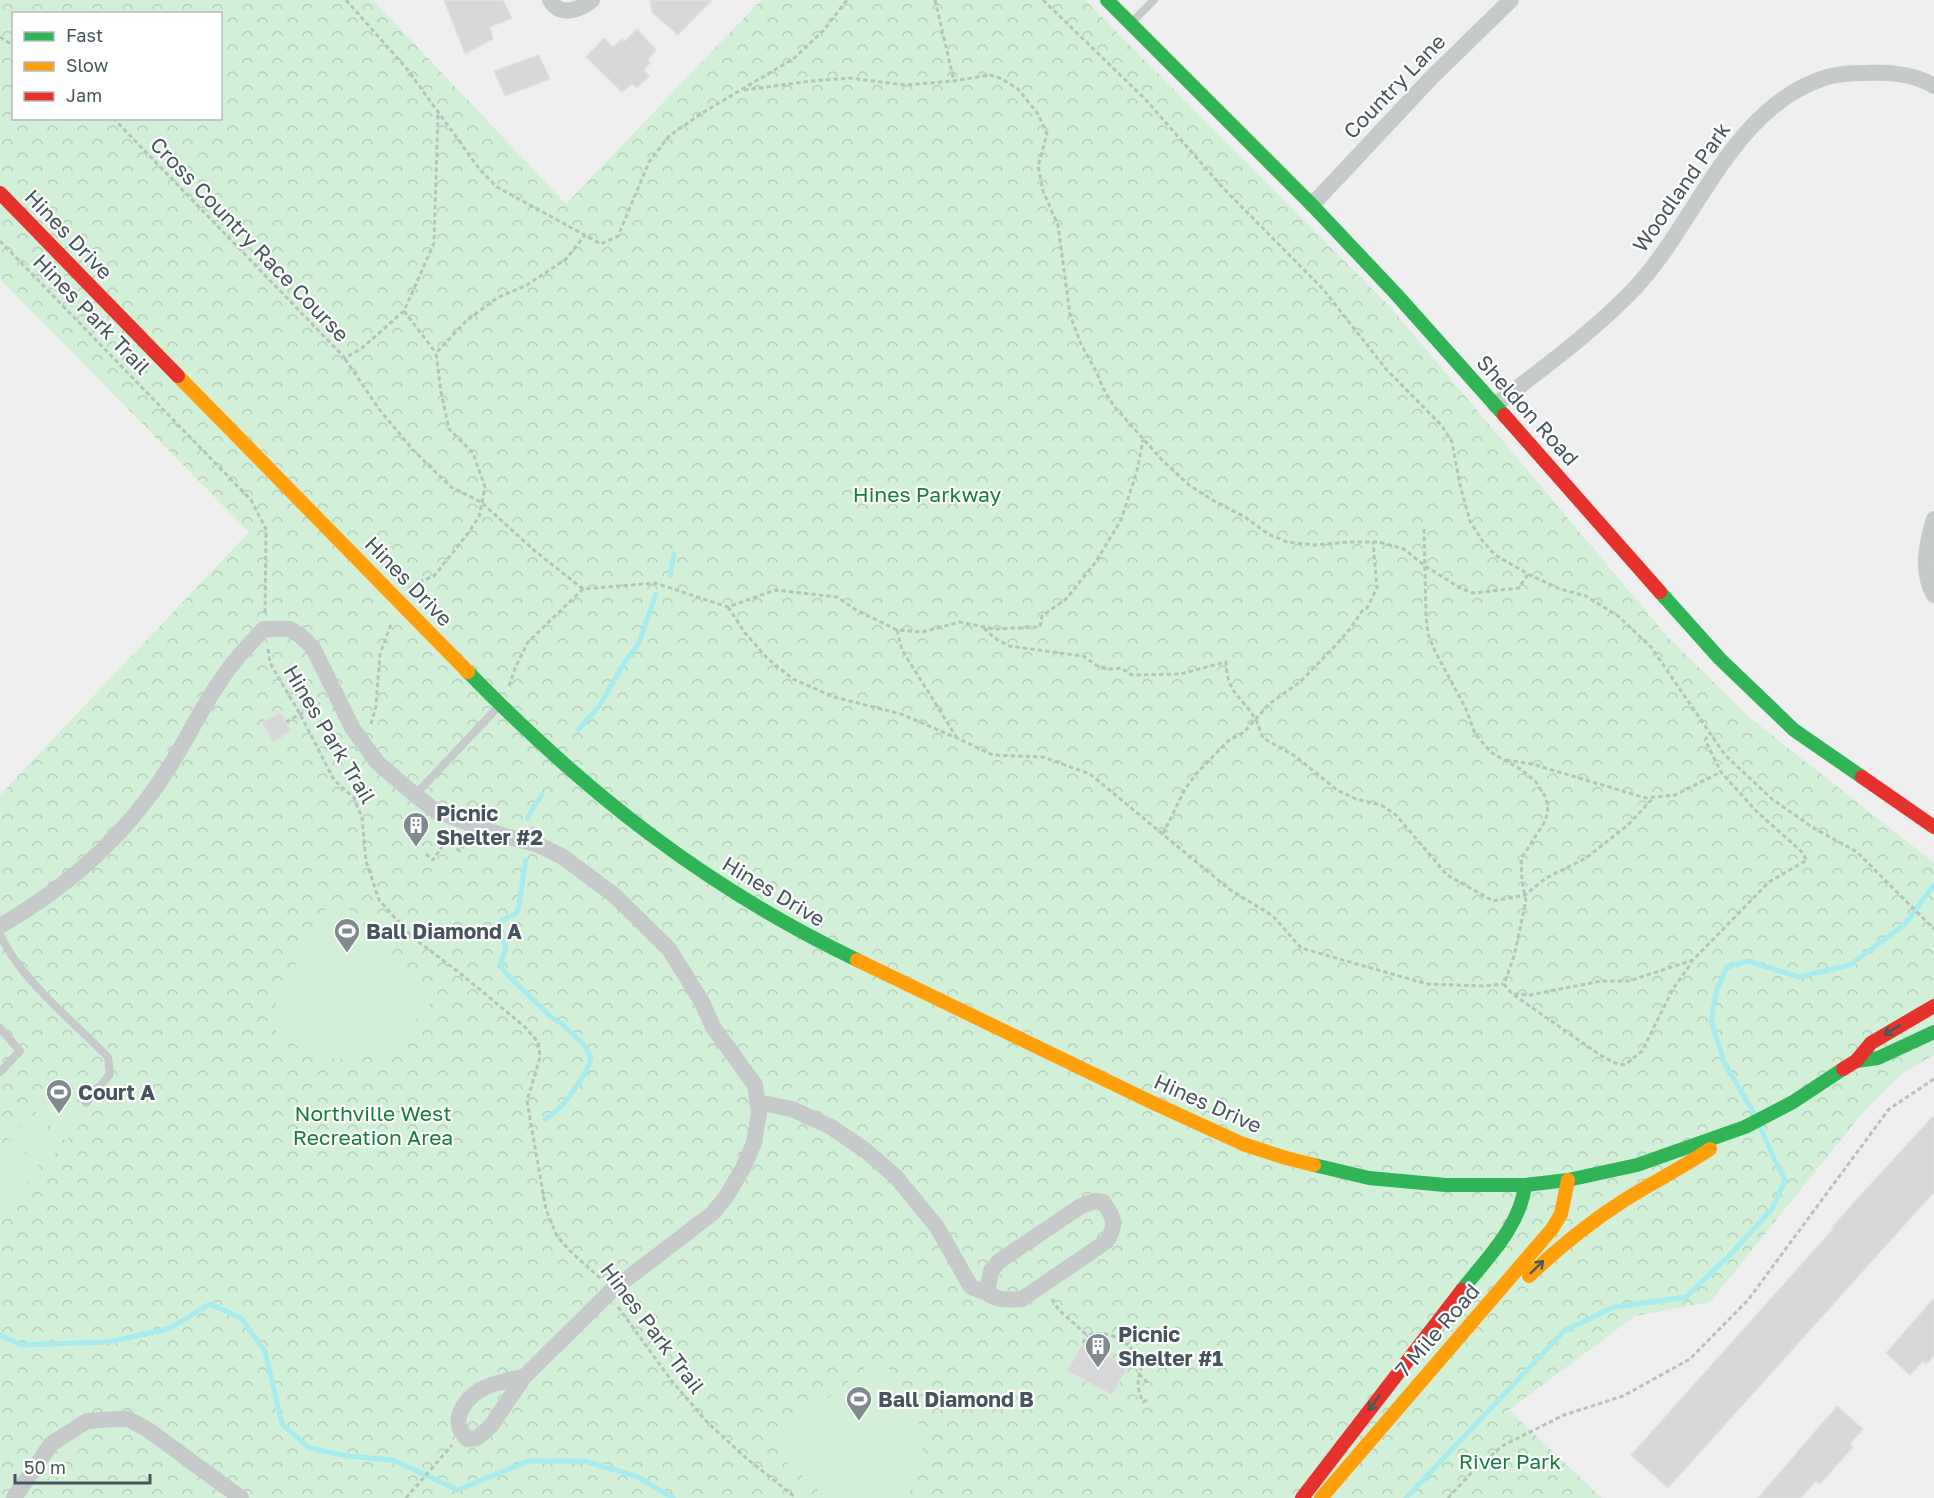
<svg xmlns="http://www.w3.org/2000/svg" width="1934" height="1498" viewBox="0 0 1934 1498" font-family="'Golos Text',sans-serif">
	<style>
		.park { fill: url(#park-crowns); fill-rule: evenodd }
		.pitch { fill: #d2efd8 }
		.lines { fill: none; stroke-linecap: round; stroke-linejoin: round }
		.stream { stroke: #a6ebee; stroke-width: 5 }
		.building { fill: #d6d7d8; stroke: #e0e1e1; stroke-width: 1.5 }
		.path { stroke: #b5c3bc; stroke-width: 3; stroke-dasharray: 4.5 3; stroke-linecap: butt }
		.lane { stroke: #c6cacb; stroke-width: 8 }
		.street { stroke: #c6cacb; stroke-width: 16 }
		.fast { stroke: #30b455; stroke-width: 14 }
		.slow { stroke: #ff9f0a; stroke-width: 14 }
		.jam { stroke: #e5322d; stroke-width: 14 }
		.oneway { stroke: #455a5b }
		.labels { text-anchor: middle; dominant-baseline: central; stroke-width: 4.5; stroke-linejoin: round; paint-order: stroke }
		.street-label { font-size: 21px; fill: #46555b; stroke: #fff }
		.park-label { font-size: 21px; fill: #157e38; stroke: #fff }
		.poi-label { font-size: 21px; font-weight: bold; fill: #46555b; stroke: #fff; text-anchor: start }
	</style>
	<defs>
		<pattern id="park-crowns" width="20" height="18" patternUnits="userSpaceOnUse" patternTransform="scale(1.5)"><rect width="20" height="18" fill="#d2efd8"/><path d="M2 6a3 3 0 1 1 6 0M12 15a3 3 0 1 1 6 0" fill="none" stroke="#b6cfbc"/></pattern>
	</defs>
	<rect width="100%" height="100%" fill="#efefef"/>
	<path class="park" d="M0,0H373L566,204L761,0H1085L1392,309L1666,635L1749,717L1934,863V1055L1901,1074L1864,1111L1710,1302L1635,1316L1509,1410L1602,1498H0V795L249,532L0,279ZM14,14H220V118H14Z"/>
	<g class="pitch">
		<path d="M345,905L434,998C424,1010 403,1039 390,1046C372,1057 343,1062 322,1057C301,1052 282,1036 266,1023L324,910Z"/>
		<path d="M53,1090L85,1120L66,1141L34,1110Z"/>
		<path d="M31,1114L63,1145L44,1165L12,1134Z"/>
		<path d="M9,1138L41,1168L21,1188L0,1168V1148Z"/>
		<path d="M0,1174L19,1192L0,1212Z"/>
		<path d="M878,1357L901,1382L915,1408L924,1442L916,1481L905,1498H827L782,1458L780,1437Z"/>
	</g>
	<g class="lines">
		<g class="stream">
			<path d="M670,575L674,554"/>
			<path d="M578,730L600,705L625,662L639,643L656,594"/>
			<path d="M528,818C530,809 538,803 542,794"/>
			<path d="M526,860L518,910L515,914L501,921L500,927L506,949L502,959L501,966L506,973L550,1016L562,1024L585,1046L591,1058C586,1077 562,1110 545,1119"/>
			<path d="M1755,1115L1724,1062L1711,1020L1717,989L1727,967L1748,961L1799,977L1850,965L1904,925L1934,885"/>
			<path d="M0,1335L21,1345L108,1342L168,1329L210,1304L241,1318L265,1351L282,1424L309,1448L348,1456L393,1460L458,1490L528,1461H584L636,1476L673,1498"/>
			<path d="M1406,1498L1564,1331L1614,1307L1686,1297L1730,1255L1772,1209L1785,1180L1775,1161L1760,1126"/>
		</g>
	</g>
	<g class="building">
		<path d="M444,0H503L512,18L490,27L493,39L465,54Z"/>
		<path d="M650,0H712L678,35L652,12Z"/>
		<path d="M637,29L656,50L648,59L650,63L644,70L649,76L637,88L632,84L622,92L586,57L604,38L613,47L622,39L625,41Z"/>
		<path d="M539,55L550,79L505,96L494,71Z"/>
		<path d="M280,712L291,731L273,742L262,723Z"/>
		<path d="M1934,1115V1192L1668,1488L1631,1455L1834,1228L1832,1227L1858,1198Z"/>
		<path d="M1934,1298V1356L1926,1364L1923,1361L1910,1375L1886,1353Z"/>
		<path d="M1083,1343L1128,1367L1112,1395L1067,1371Z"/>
		<path d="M1837,1406L1863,1429L1850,1444L1853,1447L1820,1484L1816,1481L1801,1498H1758Z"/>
	</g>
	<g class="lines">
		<g class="path">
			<path d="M346,0L407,69L480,170L497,187L601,244L618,236L649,162L669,136L702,113L793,59L823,31L847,0"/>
			<path d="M935,0L954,81"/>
			<path d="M1043,0L1146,100L1224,189L1323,289L1386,369L1442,426L1452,442L1460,485L1470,521L1481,539L1495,555L1530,575L1560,589L1586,596L1618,616L1651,647L1725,755L1772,799L1812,827L1857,852L1934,929"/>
			<path d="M0,37L14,46"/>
			<path d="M744,90L811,81L849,78L905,85L954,81L990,75L1002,79L1018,89L1038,114L1047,134L1038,166L1043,191L1058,225L1070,315L1081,344L1097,373L1103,388L1114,406L1162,460L1189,485L1214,501L1245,517L1268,534L1287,542L1314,545L1349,542H1379L1404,549L1425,566L1462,589L1473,593L1519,588L1528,574"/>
			<path d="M113,118L345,358L362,348L404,311L434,243L438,113"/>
			<path d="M0,241L251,500L266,529L265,613"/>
			<path d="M404,311L436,353"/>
			<path d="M345,359L379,409L413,450L451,487L481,502L535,551L583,589"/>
			<path d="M1424,529L1426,616L1428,634L1435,651L1466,709L1475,734L1492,753L1522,770L1536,782L1546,798L1548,812L1544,823L1521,859L1522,881L1526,901L1514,956L1504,984L1512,994L1530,995L1601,981H1629L1693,960L1769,882L1807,860L1801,851L1757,812L1721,772L1705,740L1710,733"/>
			<path d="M413,586L416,583L434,576L466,536L479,517L485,487L473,453L449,429L441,392L436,353L466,321L497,298L527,285L566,259L585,235"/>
			<path d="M728,607L745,633L768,659L793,679L834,697L901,714L957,738L993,755L1043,757L1090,774L1229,889L1273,916L1301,948L1427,984L1483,986L1503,984"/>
			<path d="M984,628L993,637L1009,646L1083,656L1101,668L1111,669L1121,668L1132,675L1180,674L1226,662C1227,694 1241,695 1256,720C1259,725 1260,732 1263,738L1295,756L1337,790L1356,799L1381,805L1396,815L1447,875L1493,901L1525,895L1546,878L1586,858L1628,825L1654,797"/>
			<path d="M897,630L902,650L957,738"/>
			<path d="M268,649L270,663L300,714L334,780L354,798L362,818L366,861L379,900L411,936L461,974L525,1027L538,1042L540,1057L527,1101L546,1210L557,1236L569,1250L601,1279"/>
			<path d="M509,686L516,666L528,642L583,589L655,583L728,607L775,590L837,597L856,610L897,630L922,632L960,622L994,629L1040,627L1042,616L1066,599L1095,563L1121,520L1137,471L1143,440"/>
			<path d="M286,722L320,703"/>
			<path d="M371,724L376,706L380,654L392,622"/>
			<path d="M1506,760L1532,764L1646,798L1675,795L1721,772"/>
			<path d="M1163,834L1185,789L1196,774L1228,741L1244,732L1269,704L1300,682L1334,647L1350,629L1362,611L1367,608L1377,588L1373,542"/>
			<path d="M426,854L433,860L446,841L460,851L467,840"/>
			<path d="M1514,995L1600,1055L1615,1063L1625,1065L1642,1051L1673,989L1692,962"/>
			<path d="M1052,1299L1059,1310L1087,1335C1114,1329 1127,1343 1144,1361"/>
			<path d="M618,1307L671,1380L707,1422L745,1457L796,1498"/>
			<path d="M1083,1343L1087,1335"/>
			<path d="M1128,1367L1137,1352"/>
			<path d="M1139,1374L1149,1384"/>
			<path d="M1147,1400L1143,1402C1136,1387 1137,1377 1144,1361L1154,1359L1167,1360L1165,1372"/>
			<path d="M406,1498L452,1445"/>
			<path d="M1448,1498L1473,1471L1502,1446L1564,1415L1623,1396L1690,1359L1748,1300L1889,1109L1934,1079"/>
		</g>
		<g class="lane">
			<path d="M1131,23L1154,0"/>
			<path d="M415,795L499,706"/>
			<path d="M0,935C21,980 73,1021 108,1057L110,1074L86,1103"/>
			<path d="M0,1028L20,1051L0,1072"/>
		</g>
		<g class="street">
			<path d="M550,0C550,1 556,8 557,8C568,14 583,8 592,0"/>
			<path d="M1312,205L1431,78L1511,0"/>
			<path d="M1495,405C1543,368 1593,332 1635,288C1697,222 1732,106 1827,77C1841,73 1854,73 1868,73C1890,72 1915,74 1934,86"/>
			<path d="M1934,519C1927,543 1920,571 1934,595"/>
			<path d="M0,926C66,888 125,836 166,772C187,740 203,704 225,674C237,657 250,643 264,629H290L301,636L313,648L353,729L377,762L415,795L436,811L498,834L539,845L563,857L614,895L669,949L702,1002L713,1027L755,1085L759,1113L754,1143L743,1168L726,1197L713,1213L611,1291L524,1377L491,1426L477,1438L467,1439C460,1431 456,1424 460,1413C471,1386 498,1382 524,1377"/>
			<path d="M757,1102L792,1109L831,1127L865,1150L896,1177L937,1227L971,1287L987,1293"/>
			<path d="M1095,1201L1103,1202C1114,1217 1117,1224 1107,1241L1022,1299C1008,1300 999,1301 987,1293L991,1271L998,1262L1081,1206Z"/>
			<path d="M14,1498L51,1444L87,1421L116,1419H128L147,1429L241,1498"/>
		</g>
		<g class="fast">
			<path d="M1107,0L1312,205L1396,294L1504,415"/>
			<path d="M1660,592L1720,659L1794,730L1862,777"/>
			<path d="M468,672C586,793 705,887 857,960"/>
			<path d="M1856,1061L1878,1058L1934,1032"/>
			<path d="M1314,1165L1369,1178L1445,1185H1525L1568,1180L1637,1165L1745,1127L1793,1102L1843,1069"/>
			<path d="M1462,1290C1487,1258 1520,1227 1525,1185"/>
		</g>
		<g class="slow">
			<path d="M178,376L468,672"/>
			<path d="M857,960L1149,1101L1243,1144L1286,1158L1314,1165"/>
			<path d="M1529,1276C1558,1248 1589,1223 1623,1201C1651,1183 1682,1168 1710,1149"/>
			<path d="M1321,1498L1552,1229L1561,1214L1568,1180"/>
		</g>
		<g class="jam">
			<path d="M0,193L178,376"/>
			<path d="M1504,415L1660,592"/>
			<path d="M1862,777L1934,827"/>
			<path d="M1843,1069L1856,1061L1871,1043L1934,1006"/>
			<path d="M1302,1498L1462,1290"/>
		</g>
	</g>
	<defs><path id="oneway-shaft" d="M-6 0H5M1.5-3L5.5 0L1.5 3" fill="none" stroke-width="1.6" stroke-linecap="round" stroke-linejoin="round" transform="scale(1.5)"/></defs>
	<g class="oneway">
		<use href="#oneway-shaft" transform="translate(1892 1030) rotate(149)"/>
		<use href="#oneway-shaft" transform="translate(1537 1267) rotate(-44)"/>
		<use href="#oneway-shaft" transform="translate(1374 1403) rotate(127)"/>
	</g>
	<defs>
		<g id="building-pin" transform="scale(1.35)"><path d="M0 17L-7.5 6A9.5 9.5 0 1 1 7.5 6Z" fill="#818b8f" stroke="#fff"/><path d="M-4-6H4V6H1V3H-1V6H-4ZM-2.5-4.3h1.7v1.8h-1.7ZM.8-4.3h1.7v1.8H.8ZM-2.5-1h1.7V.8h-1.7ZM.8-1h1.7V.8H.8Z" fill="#fff"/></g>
		<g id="stadium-pin" transform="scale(1.35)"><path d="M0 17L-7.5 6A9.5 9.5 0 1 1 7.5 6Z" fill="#818b8f" stroke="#fff"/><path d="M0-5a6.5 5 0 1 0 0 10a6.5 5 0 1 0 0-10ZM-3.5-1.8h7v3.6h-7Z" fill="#fff"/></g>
	</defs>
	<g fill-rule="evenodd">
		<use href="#building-pin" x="416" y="825"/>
		<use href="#stadium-pin" x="347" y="931"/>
		<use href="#stadium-pin" x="59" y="1092"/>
		<use href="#building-pin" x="1098" y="1346"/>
		<use href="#stadium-pin" x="859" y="1399"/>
	</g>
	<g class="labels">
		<g class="street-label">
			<text transform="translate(1394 86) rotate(-46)">Country Lane</text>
			<text transform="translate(1681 187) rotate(-55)">Woodland Park</text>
			<text transform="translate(69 234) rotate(46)">Hines Drive</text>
			<text transform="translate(250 239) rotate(46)">Cross Country Race Course</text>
			<text transform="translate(92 314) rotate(46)">Hines Park Trail</text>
			<text transform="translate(1528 410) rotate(48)">Sheldon Road</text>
			<text transform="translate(409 581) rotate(46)">Hines Drive</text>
			<text transform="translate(330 734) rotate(59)">Hines Park Trail</text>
			<text transform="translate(774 891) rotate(31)">Hines Drive</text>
			<text transform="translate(1208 1103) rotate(24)">Hines Drive</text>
			<text transform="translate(653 1328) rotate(53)">Hines Park Trail</text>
			<text transform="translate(1437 1330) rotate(-49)">7 Mile Road</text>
		</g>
		<g class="park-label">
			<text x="927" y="494">Hines Parkway</text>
			<text x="373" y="1113">Northville West<tspan x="373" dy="24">Recreation Area</tspan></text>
			<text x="1510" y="1461">River Park</text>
		</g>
		<g class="poi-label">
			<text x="436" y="813">Picnic<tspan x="436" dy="24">Shelter #2</tspan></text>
			<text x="366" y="931">Ball Diamond A</text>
			<text x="78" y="1092">Court A</text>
			<text x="1118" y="1334">Picnic<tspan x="1118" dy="24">Shelter #1</tspan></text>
			<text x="878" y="1399">Ball Diamond B</text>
		</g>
	</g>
	<rect x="12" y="12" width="210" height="108" fill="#ffffff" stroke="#b5bbbd" stroke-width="1.5"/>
	<rect x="24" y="32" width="30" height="9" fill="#30b455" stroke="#b5bbbd" stroke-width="1.5"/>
	<text x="66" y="42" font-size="18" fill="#46555b">Fast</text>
	<rect x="24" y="62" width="30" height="9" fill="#ff9f0a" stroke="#b5bbbd" stroke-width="1.5"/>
	<text x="66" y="72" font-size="18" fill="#46555b">Slow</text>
	<rect x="24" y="92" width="30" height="9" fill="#e5322d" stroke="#b5bbbd" stroke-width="1.5"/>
	<text x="66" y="102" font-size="18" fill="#46555b">Jam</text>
	<path d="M15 1474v9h135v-9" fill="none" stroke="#46555b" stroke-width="3"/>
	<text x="24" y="1474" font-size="18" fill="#46555b" stroke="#ffffff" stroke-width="4.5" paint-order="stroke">50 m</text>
</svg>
